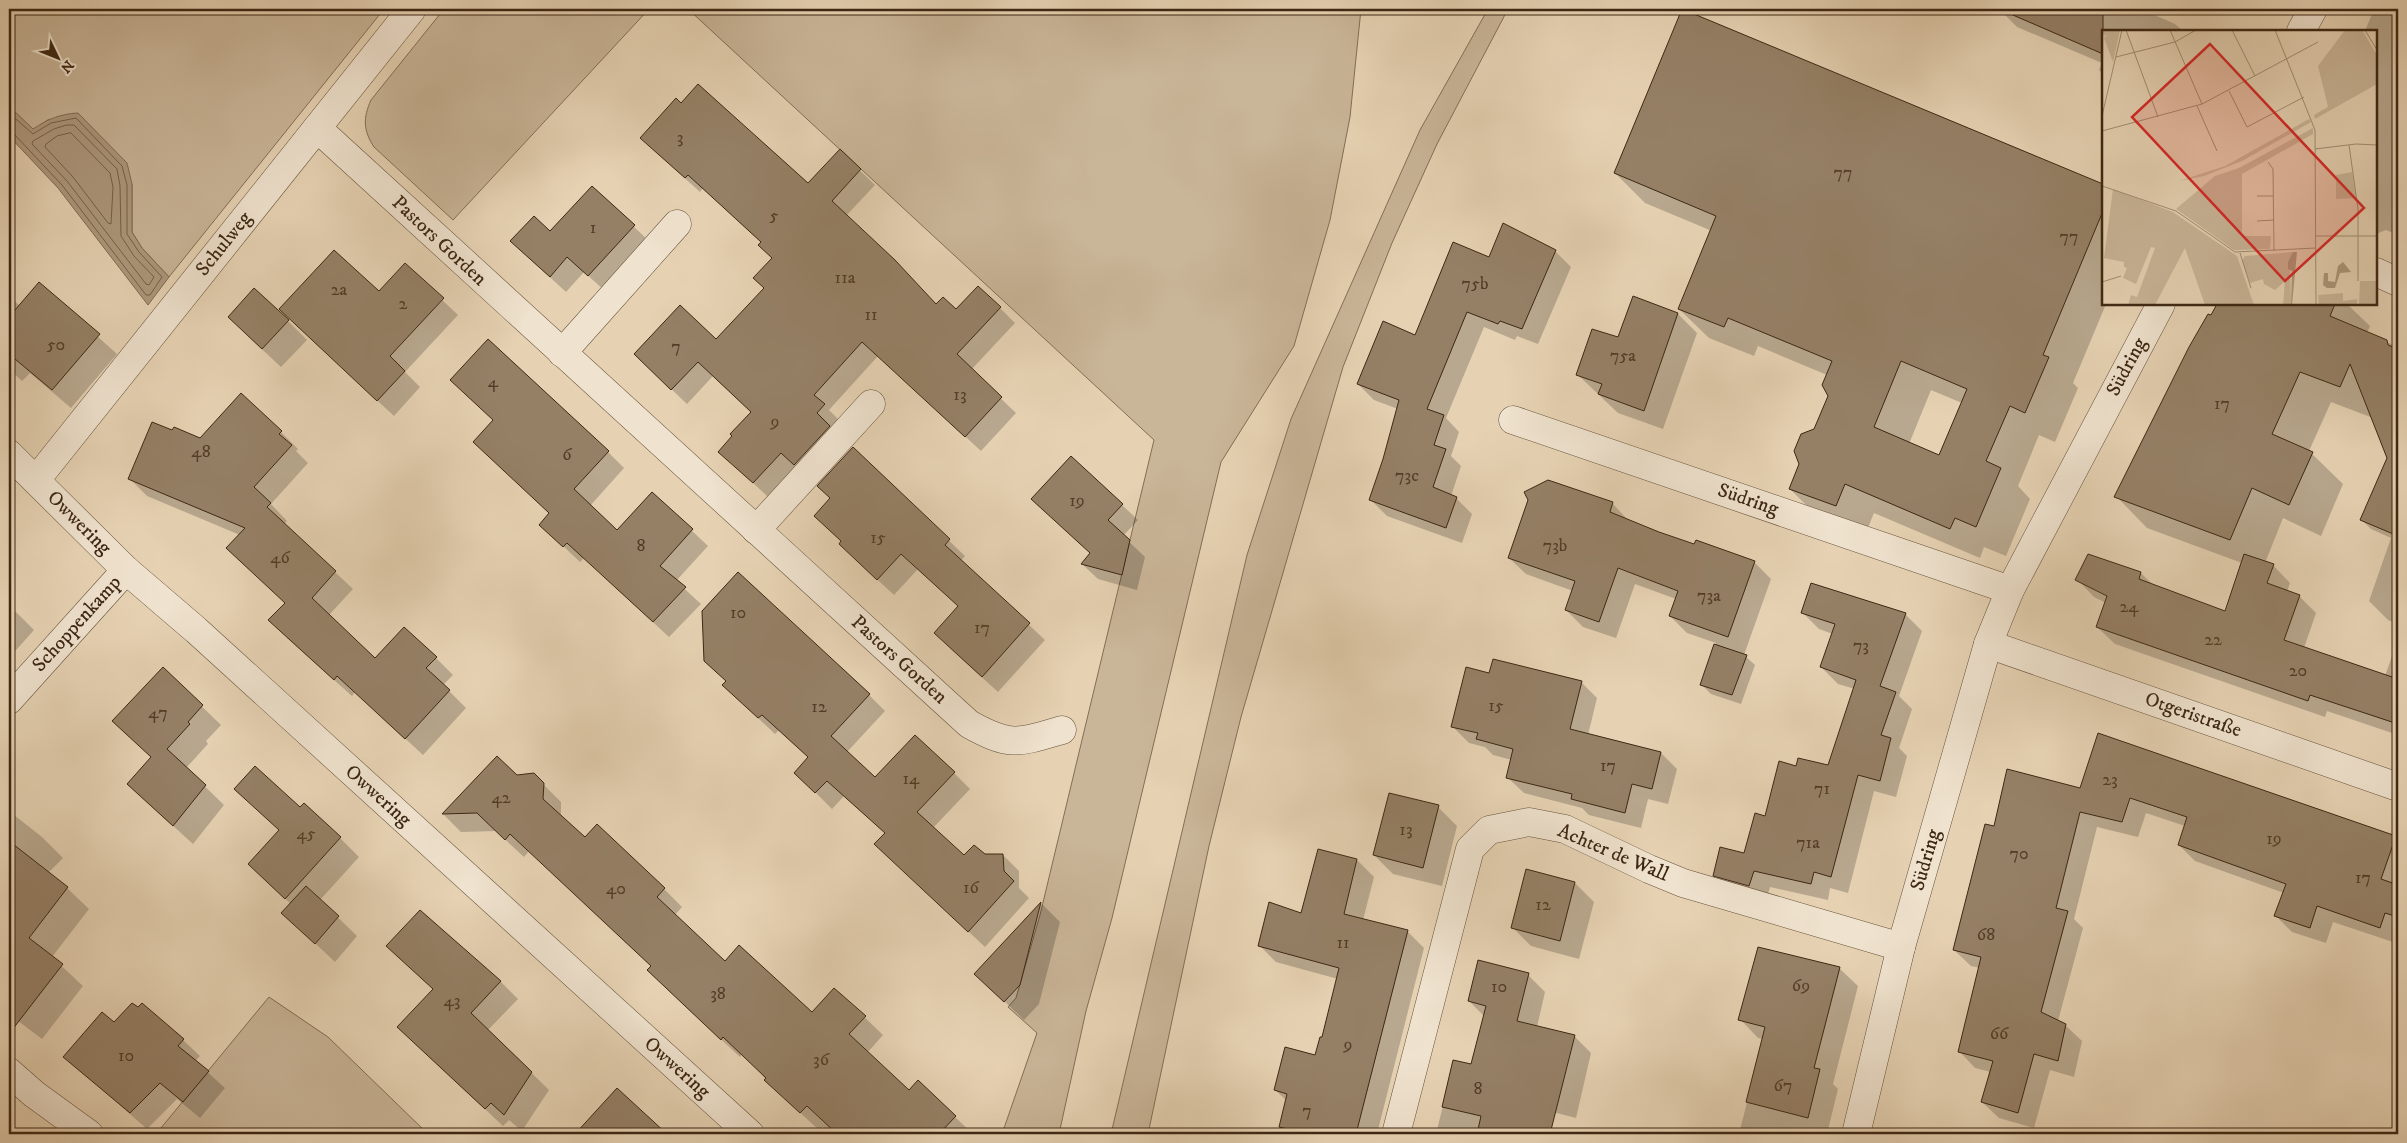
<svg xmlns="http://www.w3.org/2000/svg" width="2407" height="1143" viewBox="0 0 2407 1143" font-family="'IM FELL DW Pica',serif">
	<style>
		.green { fill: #c9b598; stroke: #836e56 }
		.water { fill: #ad987d; stroke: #806b53 }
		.shadow { fill: #0003; fill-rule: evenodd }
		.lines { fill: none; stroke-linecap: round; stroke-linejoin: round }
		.shore { stroke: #756048; stroke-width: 1 }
		.building { fill: #958066; stroke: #3d2713; fill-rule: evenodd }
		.street-casing { stroke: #67523b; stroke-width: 29 }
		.street { stroke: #efe2ce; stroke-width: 28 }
		.labels { text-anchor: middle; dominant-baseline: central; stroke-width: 4.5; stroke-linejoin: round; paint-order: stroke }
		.number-label { font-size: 18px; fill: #533d28 }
		.street-label { font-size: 20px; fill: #3d2713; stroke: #efe2ce }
		.inset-road { fill: none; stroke: #a28e73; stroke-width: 1 }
		.view { fill: #d62828; fill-opacity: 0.15; stroke: #d62828; stroke-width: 2.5 }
		.inset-edge { fill: none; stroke: #3d2713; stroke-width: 2.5 }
	</style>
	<rect width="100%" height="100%" fill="#e6d2b3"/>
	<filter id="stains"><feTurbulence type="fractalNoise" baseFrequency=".004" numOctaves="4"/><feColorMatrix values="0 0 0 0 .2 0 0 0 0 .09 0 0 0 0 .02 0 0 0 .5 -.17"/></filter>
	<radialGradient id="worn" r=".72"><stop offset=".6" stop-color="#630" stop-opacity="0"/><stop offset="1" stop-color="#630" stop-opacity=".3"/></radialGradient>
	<g class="green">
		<path d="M9,9H384L169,277L142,248L132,232V184L49,119L33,130L9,106Z"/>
		<path d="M444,9H649L453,220L374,147C363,130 363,118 371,100Z"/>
		<path d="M688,9H1361L1350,117L1330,220L1294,346L1221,462L1112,918L1086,1011L1059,1134H1002L1037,1033L1008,1007L1016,998L1040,915L1154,440Z"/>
		<path d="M1488,9H1508L1437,144L1392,243L1343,367L1241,717L1209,846L1148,1134H1111L1247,555L1291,419L1420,130Z"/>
		<path d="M269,997L328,1037L428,1134H156Z"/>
	</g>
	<path class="water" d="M9,106L33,129C48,119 60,114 78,113L127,163L132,184V232L142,248L169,277L148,305L58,188L9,136Z"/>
	<g class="shadow">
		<path d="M1999,9H2141L2175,24L2183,31H2103V74L2099,70L2102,63L2017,27Z"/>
		<path d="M2374,9H2398V235L2386,230L2376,234V31H2365Z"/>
		<path d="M1683,11L2103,186V304H2106L2073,383L2078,388L2055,442L2039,435L2018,486L2030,499L2006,556L1984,547L1980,558L1874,513L1865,535L1820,519L1790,489L1829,396L1827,375L1758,346L1754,356L1709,338L1679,309L1712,231L1645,203L1615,173ZM1931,390L1962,403L1940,457L1909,444Z"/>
		<path d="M840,151L875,185L846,216L937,305L956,311L1000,308L1015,323L971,370L1016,413L981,451L878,356L829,410L839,420L768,497L735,466L752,412L713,376L687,404L650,369L716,340L765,288L773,259L762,243L703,188L700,192L657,153L808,185Z"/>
		<path d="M592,187L650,242L605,291L584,272L566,292L528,257Z"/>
		<path d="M1555,251L1571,267L1538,344L1517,336L1515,340L1484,327L1446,418L1459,432L1451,456L1461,466L1451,496L1456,498L1472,514L1462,543L1387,516L1371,500L1385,460L1398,409L1374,400L1358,384L1415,336L1490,258Z"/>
		<path d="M405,265L458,315L405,372L420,387L394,416L296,325L379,293Z"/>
		<path d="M39,284L117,354L71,408L30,373L22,381L9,369V296L20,306Z"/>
		<path d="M2218,304H2347L2370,326L2367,333L2398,347V447L2375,424L2373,418L2331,402L2309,451L2343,484L2321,536L2283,518L2265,563L2273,565L2290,583L2287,592L2299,596L2316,613L2304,648L2385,676L2398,639V735L2327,711L2325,717L2115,644L2097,627L2106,603L2094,597L2077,579L2141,573L2154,586L2225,612L2242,563L2147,528L2116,496L2135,455L2208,315L2211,317Z"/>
		<path d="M1678,314L1697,333L1663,429L1618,413L1577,374L1619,339Z"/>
		<path d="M288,321L307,340L281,367L248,336Z"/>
		<path d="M281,432L298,449L296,451L308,463L271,504L287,521L284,524L353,589L329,615L375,660L436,658L453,675L443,685L466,708L423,755L355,692L352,696L287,638L286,603L227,548L240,535L147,496L130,479L200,440Z"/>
		<path d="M853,449L965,556L961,561L1045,640L998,692L951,649L959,607L918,569L894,595L856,560L843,542L832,499Z"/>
		<path d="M608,452L624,468L590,506L618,531L652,493L708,546L676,581L701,604L669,637L584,558L580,562L540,524Z"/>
		<path d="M2379,481L2398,490V624L2388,620L2369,601L2391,538L2371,529L2362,520Z"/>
		<path d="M1612,503L1629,521L1695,546L1754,562L1771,579L1744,655L1755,665L1741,704L1711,694L1701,684L1716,643L1687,633L1670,616L1676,599L1635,584L1616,638L1583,627L1566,610L1573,591L1526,574L1509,558Z"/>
		<path d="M1122,505L1138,520L1123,536L1145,557L1137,590L1098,579L1082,564L1092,554L1048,514Z"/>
		<path d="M9,605L34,630L9,658Z"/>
		<path d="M1802,612L1905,614L1922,631L1899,696L1912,709L1899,748L1907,756L1896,797L1874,791L1848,893L1830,888L1828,900L1770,887L1766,902L1732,892L1715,875L1745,855L1797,767H1829L1855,689L1838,684L1821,667L1833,634L1819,629Z"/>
		<path d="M705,660L869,695L885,711L847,752L876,779L954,773L970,789L933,828L964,857L1003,855L1019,871V888L1029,898L985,947L892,860L886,834L844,796L832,809L812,789L809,758L779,730L775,734L740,701L727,682Z"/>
		<path d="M163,669L221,725L206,741L208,744L186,768L224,805L193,844L148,803Z"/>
		<path d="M1490,674L1581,682L1597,698L1588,735L1661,753L1677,769L1668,804L1648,799L1641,828L1589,815L1582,808L1524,793L1507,777L1512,760L1493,755L1485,747L1469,743L1453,727Z"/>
		<path d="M497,758L517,776L543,784L561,802V817L585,839L664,889L682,907L674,916L725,962L812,1013L835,989L883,1035L867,1053L909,1092L918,1082L973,1134H831L823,1127L819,1130L784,1098L742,1054L740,1057L666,988L652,966L529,851L524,857L496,831L461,832L443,814Z"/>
		<path d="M236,789L300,809L340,838L359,857L320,900L357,936L335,962L283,913L291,904L268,883L280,831Z"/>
		<path d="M2081,789L2395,837L2398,840V938L2396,943L2333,922L2326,943L2292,932L2276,916L2284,893L2195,861L2179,845L2185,826L2146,813L2138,837L2097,827L2074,919L2083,928L2058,1021L2065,1025L2082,1041L2074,1077L2050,1070L2034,1128L1999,1118L1982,1102L1991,1072L1975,1068L1959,1051L1980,968L1971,966L1954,950L1995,828Z"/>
		<path d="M1438,807L1457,826L1442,886L1393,874L1374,855Z"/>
		<path d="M9,811L42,837L63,858L48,873L67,888L89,909L52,957L83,986L42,1039L9,1014Z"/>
		<path d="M1319,851L1357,860L1374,877L1363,920L1407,931L1424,948L1377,1134H1278L1287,1101L1275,1090L1316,1057L1323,1039L1338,979L1276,962L1259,945L1302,914Z"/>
		<path d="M1575,883L1594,902L1579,959L1531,946L1512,927Z"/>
		<path d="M1042,904L1060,922L1039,1004L1024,1020L976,974Z"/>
		<path d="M1839,968L1858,986L1833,1084L1838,1089L1827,1134H1739L1763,1039L1758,1038L1740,1019Z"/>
		<path d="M1528,975L1545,992L1537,1027L1574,1036L1591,1053L1576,1118L1549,1111L1540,1123L1537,1134H1436L1454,1061L1472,1065L1485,1017L1469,1001Z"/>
		<path d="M500,981L518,999L488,1030L549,1090L522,1131L509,1120L503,1126L416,1044L434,989Z"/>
		<path d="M114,1024L183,1040L200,1056L195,1061L225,1088L200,1118L177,1099L147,1129L65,1057Z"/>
		<path d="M658,1127L664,1134H582L579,1132Z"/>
	</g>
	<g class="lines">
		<g class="shore">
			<path d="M9,113L33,134L51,123L76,118L122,166L127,185V234L139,252L162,277L150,295H146L62,185L14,134L9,133"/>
			<path d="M67,125H74L117,169L120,186L121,236L134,256L154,277L149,285L146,284L67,181L32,144L33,141L54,129Z"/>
			<path d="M71,133L110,173L113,187L111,224L108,223L73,177L45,147L46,144L57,136Z"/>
		</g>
	</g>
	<g class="building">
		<path d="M1682,9L2103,184V211L2043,355L2049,357L2025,413L2010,406L1986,461L2001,468L1976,527L1955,518L1950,529L1845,484L1836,506L1789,489L1799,464L1794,451L1801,434L1814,429L1828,396L1822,385L1832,361L1728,318L1724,327L1678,309L1716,216L1614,173ZM1901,361L1967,389L1939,455L1874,427Z"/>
		<path d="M1999,9H2103V54Z"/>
		<path d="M698,84L808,183L840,149L861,169L832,201L895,260L936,304L943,297L956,309L978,286L1001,307L957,354L1002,397L965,437L862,342L814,395L825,404L817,413L830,426L794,465L781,453L753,483L718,452L732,436L730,434L751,412L698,362L671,390L634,354L680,305L716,339L764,288L753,278L772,258L758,245L761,242L688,175L685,178L640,138L676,98L681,103Z"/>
		<path d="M592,186L635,225L588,276L567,257L550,277L510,241L534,216L550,231Z"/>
		<path d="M1503,223L1556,250L1522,329L1500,321L1498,324L1467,312L1427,409L1444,415L1434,445L1446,449L1433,487L1457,497L1446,528L1369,500L1383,459L1399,400L1357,384L1383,321L1415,335L1453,242L1489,257Z"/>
		<path d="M334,250L379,291L405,263L444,298L390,356L405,371L377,401L279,309Z"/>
		<path d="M39,282L100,334L52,390L9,354V317Z"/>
		<path d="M254,288L289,320L262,349L228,317Z"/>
		<path d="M1633,296L1678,313L1644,411L1598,394L1602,384L1576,375L1592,329L1618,337Z"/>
		<path d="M2217,304H2335L2330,316L2387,340L2388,345L2398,349V536L2360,520L2387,458L2350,364L2340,387L2300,372L2272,434L2313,452L2289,505L2252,488L2230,540L2114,497L2189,347L2208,314L2211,315Z"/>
		<path d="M488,339L609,451L574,489L617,530L652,492L693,529L660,566L686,587L653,622L567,543L563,547L539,525L549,513L473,442L493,420L450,380Z"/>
		<path d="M241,393L282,431L279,434L292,445L254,487L271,503L267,507L336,571L312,598L375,658L404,627L437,657L426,668L450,690L405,739L337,676L334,680L268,620L285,603L226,548L245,528L128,479L152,422L172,430L174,427L200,438Z"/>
		<path d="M853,447L950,539L945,545L1030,623L982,677L934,633L958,606L901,554L877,580L839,544L841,541L814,516L830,498L817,486Z"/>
		<path d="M1071,456L1123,504L1108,520L1130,540L1122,575L1081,564L1090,553L1031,499Z"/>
		<path d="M1548,480L1613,502L1610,512L1659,532L1694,544L1696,540L1755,561L1728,637L1669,616L1678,591L1618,568L1599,622L1565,610L1575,581L1508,558L1528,500L1524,492Z"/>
		<path d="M2088,554L2141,572L2139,579L2225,611L2244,554L2274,564L2267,583L2300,595L2284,640L2398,679V724L2310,695L2308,701L2096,627L2107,596L2075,580Z"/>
		<path d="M738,572L870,694L831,736L875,777L915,735L955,772L917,812L964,855L974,845L985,854H1003L1004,871L1014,881L968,932L874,844L885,833L827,781L815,793L794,773L808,757L762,715L758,718L722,685L726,681L704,661L702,611Z"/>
		<path d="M1811,583L1906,613L1880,686L1896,692L1881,735L1891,738L1880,781L1858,775L1831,877L1814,872L1811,884L1754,871L1749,886L1713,876L1720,847L1744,853L1755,813L1765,816L1779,761L1796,766L1798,758L1828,765L1856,680L1820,667L1835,624L1801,613Z"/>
		<path d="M1714,644L1747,655L1732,695L1700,685Z"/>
		<path d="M1493,659L1582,681L1570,729L1661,752L1652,789L1632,784L1625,813L1571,799L1572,794L1506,778L1513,749L1476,739L1478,733L1451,727L1466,667L1489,673Z"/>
		<path d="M163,667L203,705L188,722L190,724L167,749L206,785L173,826L127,784L151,757L112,721Z"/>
		<path d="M2098,733L2396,836L2381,879L2398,885V917L2385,913L2380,928L2317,906L2310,928L2274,916L2286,884L2178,845L2187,817L2130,798L2122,822L2080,812L2056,908L2068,911L2041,1012L2066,1024L2058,1061L2034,1054L2018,1113L1981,1102L1993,1061L1958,1052L1981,957L1953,950L1985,824L1994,826L2007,769L2080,788Z"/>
		<path d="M497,756L517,775L534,773L544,783L543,799L585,837L597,824L665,888L657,897L725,961L739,945L812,1012L834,988L866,1016L849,1034L909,1090L918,1080L956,1116L939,1134H837L807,1106L800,1113L764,1080L766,1078L723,1037L721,1040L647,970L651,966L510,834L505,840L477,813L442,814Z"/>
		<path d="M255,766L300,807L304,803L341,837L285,899L248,864L279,830L234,789Z"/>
		<path d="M1389,793L1439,805L1423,868L1373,855Z"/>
		<path d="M9,841L68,887L29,938L63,964L9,1034Z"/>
		<path d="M1318,849L1357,859L1344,914L1408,930L1356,1134H1291L1292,1130L1279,1127L1287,1094L1274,1090L1285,1047L1315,1055L1320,1037H1322L1339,968L1258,946L1269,902L1301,913Z"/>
		<path d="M1526,869L1575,882L1560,941L1511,928Z"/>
		<path d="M306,886L339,916L315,944L281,913Z"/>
		<path d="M1041,902L1020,985L1004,1002L974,974Z"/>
		<path d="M420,910L501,981L471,1013L532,1072L504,1115L491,1103L485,1109L397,1027L433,989L386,946Z"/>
		<path d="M1758,947L1840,967L1814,1068L1820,1069L1808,1118L1746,1102L1765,1027L1738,1020Z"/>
		<path d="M1478,960L1529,973L1517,1021L1575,1035L1550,1134H1477L1481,1116L1442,1107L1453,1060L1471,1064L1486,1006L1468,1001Z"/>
		<path d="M132,1003L138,1007L142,1003L184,1039L178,1046L209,1071L183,1102L160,1083L130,1113L63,1057L102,1012L114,1022Z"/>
		<path d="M617,1088L667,1134H575Z"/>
	</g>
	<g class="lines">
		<g class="street-casing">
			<g id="street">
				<path d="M2301,31L2313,9"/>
				<path d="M317,128L969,724C1010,747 1018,743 1062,730"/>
				<path d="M2376,272L2398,282"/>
				<path d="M562,353L677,224"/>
				<path d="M1513,420L2010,590"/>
				<path d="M9,454L126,570L196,630L750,1134"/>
				<path d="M36,480L412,9"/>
				<path d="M756,530L871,404"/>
				<path d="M1988,644L2398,787"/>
				<path d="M9,700L126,570"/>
				<path d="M9,1072L34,1094L89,1134"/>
				<path d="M1396,1134L1470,849L1489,830L1529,822L1565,829L1649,869L1683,883L1901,947"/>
				<path d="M1856,1134L1901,947L1988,644L2010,590L2161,304"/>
			</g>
		</g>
		<use href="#street" class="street"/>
	</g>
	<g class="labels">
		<g class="number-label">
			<text x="680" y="138">3</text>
			<text x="1843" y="173">77</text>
			<text x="774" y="216">5</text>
			<text x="593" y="228">1</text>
			<text x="2069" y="237">77</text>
			<text x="845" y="278">11a</text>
			<text x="1475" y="284">75b</text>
			<text x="339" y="290">2a</text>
			<text x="403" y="304">2</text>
			<text x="871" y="315">11</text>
			<text x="56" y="345">50</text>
			<text x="676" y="347">7</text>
			<text x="1623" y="356">75a</text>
			<text x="493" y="382">4</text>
			<text x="960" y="395">13</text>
			<text x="2222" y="404">17</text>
			<text x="775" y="422">9</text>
			<text x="201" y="452">48</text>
			<text x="567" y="455">6</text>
			<text x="1407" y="476">73c</text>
			<text x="1077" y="501">19</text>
			<text x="878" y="538">15</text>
			<text x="641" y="546">8</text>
			<text x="1555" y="546">73b</text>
			<text x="280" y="558">46</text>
			<text x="1709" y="596">73a</text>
			<text x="2129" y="607">24</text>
			<text x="738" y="613">10</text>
			<text x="982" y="628">17</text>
			<text x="2213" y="640">22</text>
			<text x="1861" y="646">73</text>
			<text x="2298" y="671">20</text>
			<text x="1496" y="706">15</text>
			<text x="819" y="707">12</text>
			<text x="158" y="713">47</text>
			<text x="1608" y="766">17</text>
			<text x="911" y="779">14</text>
			<text x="2110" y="780">23</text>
			<text x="1822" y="789">71</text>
			<text x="501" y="798">42</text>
			<text x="1406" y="830">13</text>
			<text x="306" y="834">45</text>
			<text x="2274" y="839">19</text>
			<text x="1808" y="843">71a</text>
			<text x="2019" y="854">70</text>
			<text x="2363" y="878">17</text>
			<text x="971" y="888">16</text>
			<text x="616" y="889">40</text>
			<text x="1543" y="905">12</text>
			<text x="1986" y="935">68</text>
			<text x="1343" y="943">11</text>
			<text x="1801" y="986">69</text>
			<text x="1499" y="987">10</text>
			<text x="718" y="994">38</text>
			<text x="452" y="1001">43</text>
			<text x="1999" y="1034">66</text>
			<text x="1348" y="1045">9</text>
			<text x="126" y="1056">10</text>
			<text x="821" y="1060">36</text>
			<text x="1783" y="1086">67</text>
			<text x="1478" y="1089">8</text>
			<text x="1307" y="1111">7</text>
		</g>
		<g class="street-label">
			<text transform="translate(439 241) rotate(43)">Pastors Gorden</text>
			<text transform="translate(224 244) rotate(-51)">Schulweg</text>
			<text transform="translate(2127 367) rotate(-62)">Südring</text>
			<text transform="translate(1748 500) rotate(19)">Südring</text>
			<text transform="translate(79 523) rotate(45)">Owwering</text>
			<text transform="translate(77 624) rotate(-48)">Schoppenkamp</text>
			<text transform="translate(899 660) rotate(42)">Pastors Gorden</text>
			<text transform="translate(2193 715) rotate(19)">Otgeristraße</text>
			<text transform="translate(378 796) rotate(42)">Owwering</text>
			<text transform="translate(1613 853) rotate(23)">Achter de Wall</text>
			<text transform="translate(1926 860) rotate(-74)">Südring</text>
			<text transform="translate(677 1068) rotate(42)">Owwering</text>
		</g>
	</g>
	<g transform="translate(2102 30)">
		<rect width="275" height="275" fill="#e6d2b3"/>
		<path d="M0,0H18L11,32L2,8L5,5L2,6ZM243,0H260L275,25V54L213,89L212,85L226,77L216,36ZM207,89L209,92L140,131L102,146L77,151L123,136ZM211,98V104L140,144V206H169L168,219L132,220L74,179L113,146L137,138ZM250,142L254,168L234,169V145ZM11,159L71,182L135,226L152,275H103L83,218L53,275H26L29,265L35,267L53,218L49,217L34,254L21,248L25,238L22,237V232L2,228ZM191,222L188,231L189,275H181L183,251L173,260L162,254L161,249L148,253L140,231L143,226ZM258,251H275V275H257ZM241,263V271L255,269V275H217L216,265Z" fill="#c9b598"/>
		<path d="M191,222H195L190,275H189L190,241L186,239V232ZM241,232L249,242L238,243L233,258H225L221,255L222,243H226V251L233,252L236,236Z" fill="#ad987d"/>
		<path class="inset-road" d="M24,0L56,87M68,0L100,74M130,0L153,46M173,0L213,100L214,275M263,0L275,20M14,27L73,12L94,0M127,61L145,97L202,67M95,76L115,121M0,86L20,0M0,101L100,74L216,12M247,115L256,179V251M213,119L254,114L275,115M166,132L171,139L172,221M0,156L74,181L133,222L214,218M155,166H171M155,191L172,190M214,206H275M138,223L149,258M0,252L19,246"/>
		<path class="view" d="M108,14L262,178L183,251L30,87Z"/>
		<rect width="275" height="275" class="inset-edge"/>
	</g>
	<rect width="2407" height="1143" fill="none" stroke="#e6d2b3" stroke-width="30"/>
	<rect x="10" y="10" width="2387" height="1123" fill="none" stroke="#3d2713" stroke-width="2.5"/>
	<rect x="15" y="15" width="2377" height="1113" fill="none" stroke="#3d2713"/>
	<g transform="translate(58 58) rotate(133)" stroke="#efe2ce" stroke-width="4" paint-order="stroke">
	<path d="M0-4L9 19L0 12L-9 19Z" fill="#3d2713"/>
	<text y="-8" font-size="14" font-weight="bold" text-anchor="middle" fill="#3d2713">N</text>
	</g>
	<rect width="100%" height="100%" filter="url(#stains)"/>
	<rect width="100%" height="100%" fill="url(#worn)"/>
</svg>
